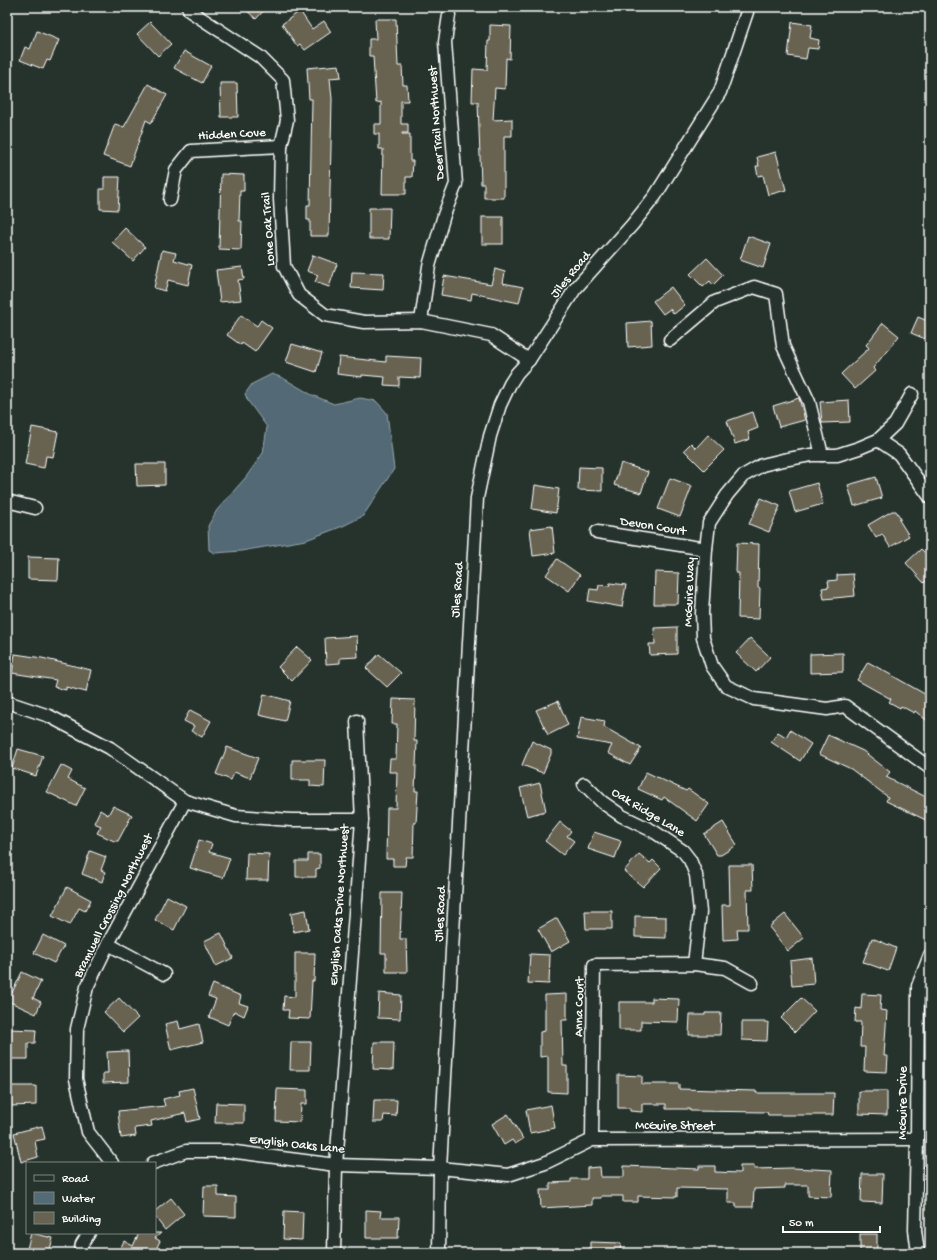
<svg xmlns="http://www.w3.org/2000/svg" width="937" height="1260" viewBox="0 0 937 1260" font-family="'Gochi Hand',sans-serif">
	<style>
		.water { fill: #526b76; stroke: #97a6ad }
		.building { fill: #686351; stroke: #fff }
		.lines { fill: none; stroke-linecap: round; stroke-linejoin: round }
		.minor-casing { stroke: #fff; stroke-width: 15 }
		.minor { stroke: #26332d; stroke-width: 12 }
		.labels { text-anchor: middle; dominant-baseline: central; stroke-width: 3; stroke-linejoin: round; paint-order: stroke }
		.street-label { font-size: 13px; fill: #fff; stroke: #26332d }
	</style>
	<rect width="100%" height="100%" fill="#26332d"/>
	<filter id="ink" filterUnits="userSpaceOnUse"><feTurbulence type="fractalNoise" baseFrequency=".025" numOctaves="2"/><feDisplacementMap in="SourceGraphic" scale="8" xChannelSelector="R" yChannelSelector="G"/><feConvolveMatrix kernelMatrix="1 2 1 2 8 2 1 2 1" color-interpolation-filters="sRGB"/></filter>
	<g filter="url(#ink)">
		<path class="water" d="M272,374L283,378L312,395L334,404L360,398L376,401L387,413L394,469L363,516L343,526L306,540L241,551L215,553L209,550L208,526L217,510L246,477L263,453L267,427L248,401L245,394L252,384Z"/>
		<g class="building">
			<path d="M243,7H267L256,19Z"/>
			<path d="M300,11L312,29L324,21L331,32L305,50L300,44L297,46L282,24Z"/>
			<path d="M375,19H396L398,66H402L403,85H407L408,101H401V124H408V133H402V134H410V161H413L412,177H406V194H382L383,149H379V134H374V124H381V102L376,103L373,56H369V39H376Z"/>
			<path d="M150,22L171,44L158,56L137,34Z"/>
			<path d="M792,22L812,25L810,38L819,40L818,49L808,48L806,59L788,56Z"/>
			<path d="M490,25L511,26L510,59L506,58L505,89L495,88L493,120L512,119V136H504V198H484V184H481L478,102H472L473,69L487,70L488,41H490Z"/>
			<path d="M37,31L59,40L50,61L47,60L43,69L20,60L25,47L30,49Z"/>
			<path d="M184,51L211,66L202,83L174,68Z"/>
			<path d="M339,65L341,77L330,78L332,99L329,236H310V220H307V205H310L312,99H309L307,68Z"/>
			<path d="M220,83H237L238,117H221Z"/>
			<path d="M148,84L167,95L151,123L146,120L130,166L103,156L115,124L124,127Z"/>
			<path d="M776,152L786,190L768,195L763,175L758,176L756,166H759L757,157Z"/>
			<path d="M221,174L244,175V191H240L239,221H242L241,250L219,249Z"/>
			<path d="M104,177H120L118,210L100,209V189H104Z"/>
			<path d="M369,208H390L389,239H369Z"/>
			<rect x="482" y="217" width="21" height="27"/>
			<path d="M125,228L145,247L133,261L112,242Z"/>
			<path d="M748,236L771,244L763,268L740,260Z"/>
			<path d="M162,250L176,253L174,260L192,265L188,285L168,280L165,291L154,288Z"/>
			<path d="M313,255L337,264L329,287L315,282L318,275L307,271Z"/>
			<path d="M707,258L723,275L713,285L710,281L703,287L690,274Z"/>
			<path d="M242,267L244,279L238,280L241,300L220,302L216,270Z"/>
			<path d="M495,269L505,272L503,283L523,287L519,303L472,293L471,300L441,295L444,276L491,284Z"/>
			<path d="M352,272L384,273L383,290L351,288Z"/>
			<path d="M671,287L685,305L674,314L670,309L663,314L653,301Z"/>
			<path d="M241,315L257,326L261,320L272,328L255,352L242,343L241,345L227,335Z"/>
			<path d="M918,317L930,322V341L911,333Z"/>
			<path d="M651,321L652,345L628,347L627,323Z"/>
			<path d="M883,323L899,336L873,368L875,371L855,389L841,374L869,348L866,345Z"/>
			<path d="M292,344L322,353L316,372L286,362Z"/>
			<path d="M386,356L421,358L420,378L399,377V386L384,385L385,377L362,375V377L337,374L339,357L386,362Z"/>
			<path d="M799,398L805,420L779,427L773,406Z"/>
			<path d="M849,400L850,422L822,423L820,402Z"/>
			<path d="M753,412L758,428L748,432L750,439L735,444L727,421Z"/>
			<path d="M32,427L58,432L53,457L46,456L44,468L25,464Z"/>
			<path d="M708,435L724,450L704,470L684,450L691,443L696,448Z"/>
			<path d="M621,463L648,472L641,493L614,485Z"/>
			<path d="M136,464H165V485L137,486Z"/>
			<path d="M579,467L602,468V491L578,490Z"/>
			<path d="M876,477L882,498L854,506L848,485Z"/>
			<path d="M670,478L692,486L680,517L658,509Z"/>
			<path d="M817,483L823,504L795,512L789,491Z"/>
			<path d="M535,485L559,489L556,513L532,509Z"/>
			<path d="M761,498L780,506L769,532L749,524Z"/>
			<path d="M892,511H896L901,519L899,520L909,536L890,547L882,534L876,538L868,525Z"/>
			<path d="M552,526L555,553L533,556L530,529Z"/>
			<path d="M737,543L759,544L758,588H760L759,619L738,618L739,573H736Z"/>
			<path d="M921,549L930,558V578L924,583L906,563Z"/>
			<path d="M28,557L59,558L58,580L28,579Z"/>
			<path d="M557,559L580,575L569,591L546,575Z"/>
			<path d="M655,572L679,573L678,604H654Z"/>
			<path d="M853,574L855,596L824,599L822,588L829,587L828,581L837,580V575Z"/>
			<path d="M610,583L626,585L622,607L588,601L590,589L598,590L599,585L609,586Z"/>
			<path d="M677,627V654L650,655L649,644H655L654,628Z"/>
			<path d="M357,636L358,657L340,658V663L326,664L325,638Z"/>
			<path d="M750,638L770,657L756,672L736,653Z"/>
			<path d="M297,647L312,660L292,681L278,667Z"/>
			<path d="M843,653V672L810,673V654Z"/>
			<path d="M15,654L42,658L91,670L86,692L66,687V690L54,687L56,680L12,673Z"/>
			<path d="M379,654L401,673L387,687L366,668Z"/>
			<path d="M868,662L930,697V723L915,711L914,713L901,706L900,708L889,702L891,699L857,680Z"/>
			<path d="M264,694L290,701L285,721L259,715Z"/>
			<path d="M393,699L415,700L414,741H417L415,791H418L416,823H414L413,857H406L405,866H393V859H386L387,808H396L397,772H389L390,759H396L397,724H392Z"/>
			<path d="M558,701L568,725L548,735L536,710Z"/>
			<path d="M190,710L211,721L202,737L191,731L194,726L184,721Z"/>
			<path d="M581,717L605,721L604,727L641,748L630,765L608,753L612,745L577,739Z"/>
			<path d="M790,730L811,744L800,761L771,742L778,732L786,737Z"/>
			<path d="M828,735L863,751L890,772L886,777L930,799V822L886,801L888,797L851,769L819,754Z"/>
			<path d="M532,741L551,750V754L543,773L522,765Z"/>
			<path d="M227,747L258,758L250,778L234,772L231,780L216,774Z"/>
			<path d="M18,749L43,756L36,776L12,768Z"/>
			<path d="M292,760H325L324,787L310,786V780H292Z"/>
			<path d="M61,765L72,771L68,779L85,788L76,806L47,792Z"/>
			<path d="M646,772L686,791L688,789L709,804L697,821L664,797L662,800L638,789Z"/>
			<path d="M540,783L546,811L527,816L520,788Z"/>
			<path d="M113,806L132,815L118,841H114L97,833L101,826L94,823L100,810L108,815Z"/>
			<path d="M560,822L571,831L567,836L574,841L563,855L545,841Z"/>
			<path d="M723,822L737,845L721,855H717L704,834Z"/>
			<path d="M594,832L621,841L615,858L588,849Z"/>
			<path d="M199,840L212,844L209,852L230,858L223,878L190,868Z"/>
			<path d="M90,851L106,857L101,870L105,872L102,882L82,874Z"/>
			<path d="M247,853L269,854L268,880H246Z"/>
			<path d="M308,854H320V868L316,869V877H296V861H308Z"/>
			<path d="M639,854L650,863L653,860L661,868L643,887L624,871Z"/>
			<path d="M729,865H752L753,890H747L748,929H737L738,939L723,940L722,905H730Z"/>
			<path d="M67,887L91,900L85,911L79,908L70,925L52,916Z"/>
			<path d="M382,893H402L400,939H406L407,972H386V953H381Z"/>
			<path d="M167,896L186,906L174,930L155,920Z"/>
			<path d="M306,910L309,929L294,932L291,913Z"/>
			<path d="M585,911H612V929H586Z"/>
			<path d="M785,914L804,938L788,951L769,927Z"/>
			<path d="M635,916L666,917V938L635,937Z"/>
			<path d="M557,918L570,941L551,952L538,929Z"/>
			<path d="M221,933L233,958L216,966L204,941Z"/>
			<path d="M43,935L64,946L54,963L34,953Z"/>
			<path d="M872,938L896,948L888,971L863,962Z"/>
			<path d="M295,953H315L314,981H312L310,1019L288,1018L289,1010H283L284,996L295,997Z"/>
			<path d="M530,954L550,955L549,984L528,983Z"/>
			<path d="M812,958L814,984L792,986L790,961Z"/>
			<path d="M22,972L41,981L33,998L41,1002L36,1014L8,1001Z"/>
			<path d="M213,984L241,996L239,1003L248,1006L244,1016L234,1011L228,1025L209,1017L216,999L208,996Z"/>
			<path d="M379,993L401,995L400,1019L378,1018Z"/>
			<path d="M567,994V1020H562L563,1066H567V1093L548,1092V1056L540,1057V1032L545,1031V995Z"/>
			<path d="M862,994L881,995L880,1010L887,1011L884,1056H888L887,1072L864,1071L865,1047H860L861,1022H855L856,1008L861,1009Z"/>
			<path d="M119,998L138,1018L123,1032L104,1012Z"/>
			<path d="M652,998L679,999L678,1022L641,1021V1030H619V1002H652Z"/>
			<path d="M801,998L815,1011L795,1032L781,1018Z"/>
			<path d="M705,1013H721L720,1035H689L690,1015H705Z"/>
			<path d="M178,1021L180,1029L199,1024L203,1042L171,1050L165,1024Z"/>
			<path d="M742,1022H768L767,1041L742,1040Z"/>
			<path d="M9,1029L36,1030L35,1043H28V1059H9Z"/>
			<path d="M291,1042H311L310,1070H290Z"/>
			<path d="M374,1042H394L393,1070L373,1069Z"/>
			<path d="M128,1051L129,1082L103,1083V1073H108L107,1052Z"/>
			<path d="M618,1075L642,1076V1084H679V1089L756,1091V1093H834L833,1115H768L767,1112L690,1111V1109H666V1104H642V1112L630,1111V1108H618Z"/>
			<path d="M10,1086H36V1105L11,1106Z"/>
			<path d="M193,1088L200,1119L187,1122L185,1113L151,1121L152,1126L135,1128L136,1136L121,1138L118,1111L165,1106L163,1099L180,1095L179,1091Z"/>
			<path d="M277,1089L307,1090V1104H301L300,1122L276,1121Z"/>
			<path d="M859,1091H887V1115L859,1114Z"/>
			<path d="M374,1100H397L396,1116L384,1115L383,1122H373Z"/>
			<path d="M216,1103L244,1104V1123H215Z"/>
			<path d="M551,1105L555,1128L530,1133L526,1110Z"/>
			<path d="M508,1114L523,1139L515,1144L512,1140L504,1145L492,1124Z"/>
			<path d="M42,1126L45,1139L35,1141L38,1157L21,1162L14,1133Z"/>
			<path d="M624,1166L699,1169V1166H715V1172L740,1173V1166H754V1169L792,1168L832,1170L831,1197L808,1196V1185H785V1188L754,1189L753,1207H736V1203H728V1189L677,1188V1197L638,1196V1202H623V1196H601V1198H592V1205L541,1208L540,1190H550V1183L571,1182V1179H587V1168L600,1167L601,1177H624Z"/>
			<path d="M862,1174H883L882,1203L861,1202Z"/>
			<path d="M204,1186H218V1196L236,1197V1217L203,1216Z"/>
			<path d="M171,1198L184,1214L165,1230L155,1217V1211Z"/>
			<path d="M366,1210L381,1211L380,1217H399L398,1238H366Z"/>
			<path d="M284,1211L303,1212L302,1240L283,1239Z"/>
			<path d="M31,1233L53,1238L49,1253H26Z"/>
			<path d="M139,1233H161L155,1238L160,1241L154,1253H118L124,1241L133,1246Z"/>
			<rect x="860" y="1234" width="17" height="19"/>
			<path d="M590,1242L621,1243L620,1253H590Z"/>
		</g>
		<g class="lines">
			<g class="minor-casing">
				<g id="minor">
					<path d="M188,7L190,11L260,57L283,80L287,120L281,146L280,199L284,266L299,295L325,315L364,322L421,321L491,335L529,360"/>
					<path d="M170,200L176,170L191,151L281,146"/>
					<path d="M421,321L429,266L444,215L456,184L445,42L449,15"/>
					<path d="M670,340L715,302L754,287L776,294L783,346L809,402L822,455"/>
					<path d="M912,394L895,424L878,440L859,448L837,455H811L783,460L762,465L743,476L727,495L709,523L706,549L702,613L703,638L712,666L726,686L754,699L827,709L845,706L930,768"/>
					<path d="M878,440L899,454L930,497"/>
					<path d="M7,501L35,508"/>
					<path d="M597,532L706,549"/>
					<path d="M7,702L49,716L110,748L185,801L236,816L291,820H362"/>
					<path d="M584,784L602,802L622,816L653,831L683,851L690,860L696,875L700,912L694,964"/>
					<path d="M108,944L164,974"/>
					<path d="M592,1140L594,965L694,964L725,968L752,983"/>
					<path d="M112,1163L88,1132L76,1079L77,1029L87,987L108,944L185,801"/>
					<path d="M153,1163L186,1151H228L336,1165L440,1168L508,1175L545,1163L592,1140L917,1139"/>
					<path d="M80,1253L82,1244L89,1233"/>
					<path d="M334,1253L336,1165L362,820L357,721"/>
					<path d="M439,1253L440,1168L477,498L490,436L500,405L510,384L517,373L529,360L575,289L632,225L655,196L720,92L747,12L748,7"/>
					<path d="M918,1253L915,1230L917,1139L918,986L930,955"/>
				</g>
			</g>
			<use href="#minor" class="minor"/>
		</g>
	</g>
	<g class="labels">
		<g class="street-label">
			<text transform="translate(437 123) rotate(-94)">Deer Trail Northwest</text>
			<text transform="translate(232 135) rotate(-3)">Hidden Cove</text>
			<text transform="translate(269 229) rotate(-94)">Lone Oak Trail</text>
			<text transform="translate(571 275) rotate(-51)">Jiles Road</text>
			<text transform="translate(653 527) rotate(9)">Devon Court</text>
			<text transform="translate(458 590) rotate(-86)">Jiles Road</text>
			<text transform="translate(690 592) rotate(-88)">McGuire Way</text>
			<text transform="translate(648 813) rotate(31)">Oak Ridge Lane</text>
			<text transform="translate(340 905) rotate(-86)">English Oaks Drive Northwest</text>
			<text transform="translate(114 906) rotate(-63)">Bramwell Crossing Northwest</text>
			<text transform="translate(441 914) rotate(-87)">Jiles Road</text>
			<text transform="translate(580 1007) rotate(-89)">Anna Court</text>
			<text transform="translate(903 1103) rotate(-90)">McGuire Drive</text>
			<text x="675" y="1126">McGuire Street</text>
			<text transform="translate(297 1145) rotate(6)">English Oaks Lane</text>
		</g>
	</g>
	<rect width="937" height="1260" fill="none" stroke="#26332d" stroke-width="24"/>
	<rect x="12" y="12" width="913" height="1236" fill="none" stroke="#fff" stroke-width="1.5" filter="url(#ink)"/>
	<rect x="26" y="1162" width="130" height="72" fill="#26332d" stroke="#7d8581"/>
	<rect x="34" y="1175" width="20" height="6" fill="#26332d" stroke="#7d8581"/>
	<text x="62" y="1182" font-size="12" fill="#ffffff">Road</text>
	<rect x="34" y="1192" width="20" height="12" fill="#526b76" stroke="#7d8581"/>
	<text x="62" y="1202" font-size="12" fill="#ffffff">Water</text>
	<rect x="34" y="1212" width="20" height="12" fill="#686351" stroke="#7d8581"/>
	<text x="62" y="1222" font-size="12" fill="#ffffff">Building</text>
	<path d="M783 1226v6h97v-6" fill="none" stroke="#ffffff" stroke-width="2"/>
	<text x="789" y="1226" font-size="12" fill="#ffffff" stroke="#26332d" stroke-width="3" paint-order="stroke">50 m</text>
</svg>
